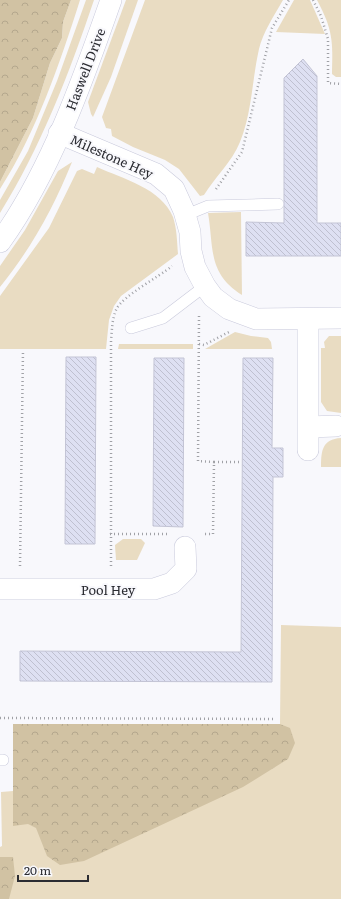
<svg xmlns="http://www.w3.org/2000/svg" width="341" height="899" viewBox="0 0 341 899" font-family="Literata,serif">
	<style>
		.green { fill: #e9dcc2 }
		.forest { fill: url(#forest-crowns) }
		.building { fill: url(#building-back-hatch); stroke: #c3c4d5 }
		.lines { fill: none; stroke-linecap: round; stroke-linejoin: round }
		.service-casing { stroke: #c9cadc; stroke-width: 12 }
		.minor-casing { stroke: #c9cadc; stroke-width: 22 }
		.path { stroke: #a0a1a6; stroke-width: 2.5; stroke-dasharray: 1 3; stroke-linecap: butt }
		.service { stroke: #fff; stroke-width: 11 }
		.minor { stroke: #fff; stroke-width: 21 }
		.labels { text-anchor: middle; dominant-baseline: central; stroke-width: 4; stroke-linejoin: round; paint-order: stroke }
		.street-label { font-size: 13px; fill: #2b2c32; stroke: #f8f8fc }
	</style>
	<defs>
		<pattern id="forest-crowns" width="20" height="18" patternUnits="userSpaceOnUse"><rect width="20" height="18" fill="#d1c2a3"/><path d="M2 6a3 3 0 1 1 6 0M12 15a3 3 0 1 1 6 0" fill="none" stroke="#b4a78d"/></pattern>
		<pattern id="building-back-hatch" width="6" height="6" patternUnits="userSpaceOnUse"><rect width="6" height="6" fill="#dee0f2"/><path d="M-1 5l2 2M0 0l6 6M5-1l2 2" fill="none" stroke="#bfc0d0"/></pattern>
	</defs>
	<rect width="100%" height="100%" fill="#f8f8fc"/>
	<g class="green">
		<path d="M71,0H80C60,63 36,133 0,189V182L33,118L50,63L62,38L63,22Z"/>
		<path d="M86,0H94C69,74 41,147 0,213V200L28,151L57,81Z"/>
		<path d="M126,0H138L111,77L93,117L91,114L88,102Z"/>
		<path d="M145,0H283C274,16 263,32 259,49C252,80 252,113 240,142C232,162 215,177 204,195L200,196L179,169L165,160L133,147L112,136L111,129L106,128L102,117Z"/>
		<path d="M294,0H310L325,34L276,32Z"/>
		<path d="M317,0H341V77H336L332,74C333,41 333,30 317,0Z"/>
		<path d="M72,162C53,209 32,247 0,287V266L25,230L58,171Z"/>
		<path d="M97,167C123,179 161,188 173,217C177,229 177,242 178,254L121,296L114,306L109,320L106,349H0V296L49,228L77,171L82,169L94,174Z"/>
		<path d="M241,212L242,295C207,273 214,247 208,213Z"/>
		<path d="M235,332L251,336L268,338L271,342L272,349H205Z"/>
		<path d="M329,336H341V413L327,411L321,402V348H325L324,342Z"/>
		<path d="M119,344H193V349H118Z"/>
		<path d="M341,438V467H321C321,451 322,439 341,438Z"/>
		<path d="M123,539H141L145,543L137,560H116L115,545Z"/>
		<path d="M281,625L341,627V899H0V847L2,846L1,792L13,791V724H280Z"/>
	</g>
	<g class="forest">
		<path d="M0,0H71L63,22L62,38L50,63L33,118L0,182Z"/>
		<path d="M13,724H280L290,728L295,743L288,759L243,787L84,861L60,865L47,856L36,828L28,824L13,826Z"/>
		<path d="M0,857H13L15,876L9,899H0Z"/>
	</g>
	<g class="building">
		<path d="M303,59L317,76V223H341V256H246V222L284,223V78Z"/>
		<path d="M66,357H96L95,544H65Z"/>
		<path d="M154,358H184L183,527L153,526Z"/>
		<path d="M243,358H273L272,448H283V477H273L272,682L20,681V651L241,652Z"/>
	</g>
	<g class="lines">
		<g class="service-casing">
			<g id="service">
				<path d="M186,215L208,206L278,204"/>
				<path d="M131,328L163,318L205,286"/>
				<path d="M0,760H3"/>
			</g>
		</g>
		<g class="minor-casing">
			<g id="minor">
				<path d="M59,133L156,174L174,189L184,211L190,232L191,251L195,267L205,286L213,297L229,309L256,319L341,318"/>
				<path d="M0,242C50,173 83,80 111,0"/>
				<path d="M308,319V450"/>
				<path d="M309,427L336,426"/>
				<path d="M0,589H154L172,583L186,569L185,547"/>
			</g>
		</g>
		<g class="path">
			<path d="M313,0L321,16L328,39V83L341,84"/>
			<path d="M216,189L242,152L272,28L289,0"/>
			<path d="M199,316L198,461L214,462L213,534H204"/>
			<path d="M199,344L204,345L229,332"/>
			<path d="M214,462H240"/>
			<path d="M110,534H167"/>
			<path d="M20,566L23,350"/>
			<path d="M111,566V341C112,330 112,319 116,310C122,296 159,277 172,266"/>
			<path d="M0,718L274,719"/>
		</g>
		<use href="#service" class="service"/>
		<use href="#minor" class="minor"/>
	</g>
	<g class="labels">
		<g class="street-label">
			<text transform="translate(85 69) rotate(-69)">Haswell Drive</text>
			<text transform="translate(112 156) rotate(24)">Milestone Hey</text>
			<text x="108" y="589">Pool Hey</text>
		</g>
	</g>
	<path d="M18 875v6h70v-6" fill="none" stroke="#2b2c32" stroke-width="2"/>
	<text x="24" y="875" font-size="12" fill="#2b2c32" stroke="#f8f8fc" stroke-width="3" paint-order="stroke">20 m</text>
</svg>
